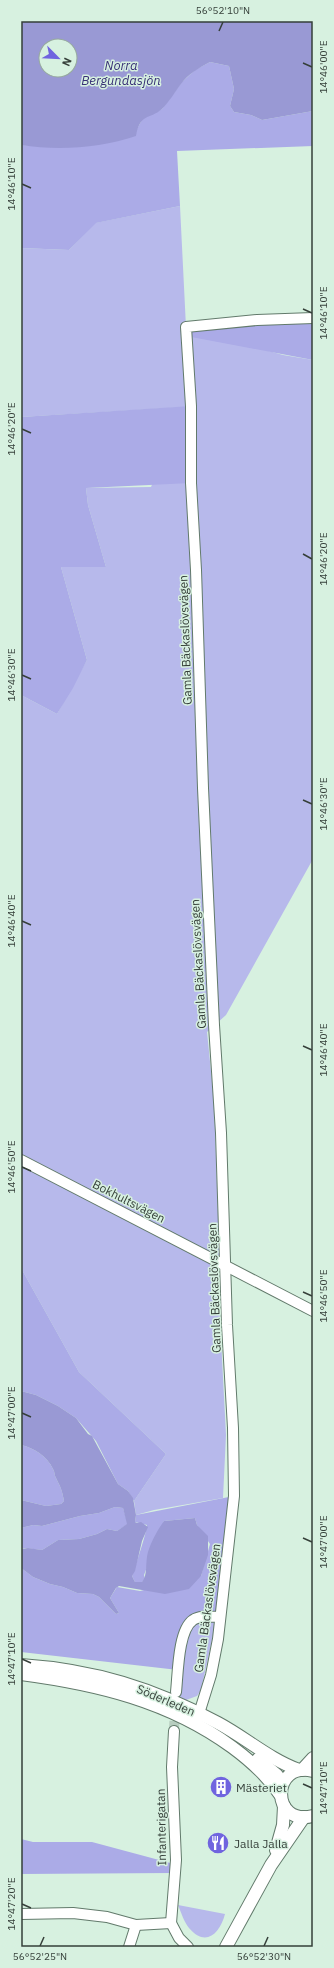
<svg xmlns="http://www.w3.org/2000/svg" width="334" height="1968" viewBox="0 0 334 1968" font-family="'IBM Plex Sans',sans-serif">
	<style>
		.green { fill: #b7b9eb }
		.forest { fill: #ababe7 }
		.water { fill: #9999d4; fill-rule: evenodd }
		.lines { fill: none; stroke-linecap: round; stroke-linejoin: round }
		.minor-tunnel { stroke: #b7cdbf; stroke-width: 10; stroke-dasharray: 10 5; stroke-linecap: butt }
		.minor-casing { stroke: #627a6b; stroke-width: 12 }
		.tertiary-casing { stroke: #627a6b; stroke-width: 14 }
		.minor { stroke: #fff; stroke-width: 10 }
		.tertiary { stroke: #fff; stroke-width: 12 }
		.ticks { fill: none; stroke: #353f39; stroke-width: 1.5 }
		.labels { text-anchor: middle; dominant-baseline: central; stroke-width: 3; stroke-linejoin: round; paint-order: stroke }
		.street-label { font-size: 12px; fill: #353f39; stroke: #d7f1e0 }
		.poi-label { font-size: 12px; fill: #353f39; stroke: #d7f1e0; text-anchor: start }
		.water-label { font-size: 13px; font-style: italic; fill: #383076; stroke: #d7f1e0 }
		.neatline { fill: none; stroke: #353f39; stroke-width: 1.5 }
		.ticks-label { font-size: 10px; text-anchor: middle; fill: #353f39 }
	</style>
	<rect width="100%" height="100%" fill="#d7f1e0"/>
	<g class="green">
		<path d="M180,206L186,327L283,355L313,360V859L226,1015L207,1032L214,1101L219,1243V1301L226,1435L223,1498L154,1510L136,1515L134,1501L166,1454L79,1372L21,1268V695L57,714L87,660L61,567H106L88,505L86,488L151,487L185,407L21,417V248L69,250L95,223Z"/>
		<path d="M217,1617L201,1690L197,1696L186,1700L172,1693L191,1623Z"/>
		<path d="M178,1905L225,1914C220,1933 206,1948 189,1928C184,1922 181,1912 178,1905Z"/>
	</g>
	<g class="forest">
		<path d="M210,62L229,66L234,89L230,106L234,112L251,115L262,120L313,111V146L177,151L180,206L96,223L69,250L21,248V145L67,147L137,129L143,118L162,109L182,82L195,70Z"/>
		<path d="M313,318V360L186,336V327Z"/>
		<path d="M191,406V483L86,488L88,505L106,567H61L87,660L73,688L57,714L21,695V417Z"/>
		<path d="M21,1268L79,1372L166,1454L134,1501L128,1491L118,1484L96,1441L76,1418L58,1406L36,1395L21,1391Z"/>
		<path d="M21,1445C34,1448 47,1456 53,1469C55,1472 54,1475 56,1478C61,1488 62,1490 64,1501L61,1504L46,1506L21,1500Z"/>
		<path d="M234,1496L220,1617L191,1623L178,1670L21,1652V1568L33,1577L50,1584L63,1587L77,1593L93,1594L99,1597L116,1614L119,1613L110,1598L117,1587L140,1591L201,1576L210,1544L197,1525L195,1518L164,1521L144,1575L145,1579L142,1582H135L132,1576C135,1568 147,1531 147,1525L135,1522L136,1515Z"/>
		<path d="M115,1507L123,1508L128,1524L117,1531L107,1529L97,1534L79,1539L58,1540L42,1550L25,1548L21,1549V1528L33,1525L42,1526L80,1516L99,1513Z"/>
		<path d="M21,1839L33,1842H92L174,1864L171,1873L21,1874Z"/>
	</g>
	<g class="water">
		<path d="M21,21H313V111L262,120L251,115L234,112L230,106L234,89L229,66L210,62C199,68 188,74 181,84C175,92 169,102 162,109C149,120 140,113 136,136C101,148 58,151 21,145ZM46,46H70V70H46Z"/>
		<path d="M21,1391L36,1395L58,1406L76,1418L88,1434L92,1436L118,1484L128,1491L133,1498L136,1515L135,1522L137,1523L141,1522L148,1527L142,1541L135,1571L132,1576L135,1582H142C148,1576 145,1561 148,1552C152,1540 157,1531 164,1521L195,1518L197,1525L208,1536V1555L201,1576L189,1589L165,1594L119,1586L116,1588L110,1598L119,1613L116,1614L99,1597L93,1594L77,1593L63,1587L50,1584L33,1577L21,1568V1549L28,1548L42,1550L58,1540L79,1539L97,1534L107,1529L117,1531L127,1524L123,1508L115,1507L99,1513L80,1516L42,1526L33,1525L21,1528V1500L46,1506L61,1504L64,1501C62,1490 61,1488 56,1478C54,1475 55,1472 53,1469C47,1456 34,1448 21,1445Z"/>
	</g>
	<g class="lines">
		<path class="minor-tunnel" d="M174,1731L175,1707"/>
		<g class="minor-casing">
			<g id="minor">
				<path d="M21,1160L313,1311"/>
				<path d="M176,1692C178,1674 178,1630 193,1620C200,1615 212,1617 220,1617"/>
				<path d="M197,1720L211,1675L218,1639L234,1496L233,1428L227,1325L221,1133L214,1025L203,788L196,570L191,483V406L186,327L257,320L313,318"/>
				<path d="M21,1914L73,1913L107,1917L136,1925L171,1923"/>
				<path d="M171,1923L176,1860L172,1767L174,1731"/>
				<path d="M171,1923L179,1938L188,1947"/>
				<path d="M129,1947L136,1925"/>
			</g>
		</g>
		<g class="tertiary-casing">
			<g id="tertiary">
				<path d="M21,1665C94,1670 153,1688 218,1723C246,1738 269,1759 299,1770"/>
				<path d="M21,1674C97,1684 169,1701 232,1747C251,1761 268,1776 281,1796"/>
				<path d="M258,1759L277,1775L282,1785"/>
				<path d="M302,1770L313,1758"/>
				<path d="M313,1771C271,1760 270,1827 313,1816"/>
				<path d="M276,1850L283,1825L284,1806"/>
				<path d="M226,1947L271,1865L304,1817"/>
			</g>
		</g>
		<use href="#minor" class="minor"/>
		<use href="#tertiary" class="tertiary"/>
	</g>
	<path class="ticks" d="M219,31L223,22M303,63L312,67M22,184L31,188M303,309L312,313M22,429L31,433M303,554L312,559M22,675L31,679M303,800L312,804M22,921L31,925M303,1046L312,1050M22,1167L31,1171M303,1292L312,1296M22,1413L31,1417M303,1538L312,1542M22,1659L31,1663M303,1784L312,1788M22,1904L31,1908M40,1946L44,1937M264,1946L268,1937"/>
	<defs>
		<g id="building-disc" transform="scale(1.15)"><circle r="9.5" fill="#7064df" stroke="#d7f1e0"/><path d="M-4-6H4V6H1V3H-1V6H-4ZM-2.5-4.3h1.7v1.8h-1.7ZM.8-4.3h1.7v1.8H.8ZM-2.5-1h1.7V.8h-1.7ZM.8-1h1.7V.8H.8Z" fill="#fff"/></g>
		<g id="restaurant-disc" transform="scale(1.15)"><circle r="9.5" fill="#7064df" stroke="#d7f1e0"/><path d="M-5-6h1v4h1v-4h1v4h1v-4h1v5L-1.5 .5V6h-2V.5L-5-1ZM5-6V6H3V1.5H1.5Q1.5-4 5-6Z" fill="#fff"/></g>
	</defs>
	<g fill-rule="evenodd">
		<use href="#building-disc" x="221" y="1787"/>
		<use href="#restaurant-disc" x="218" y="1843"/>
	</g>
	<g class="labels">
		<g class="street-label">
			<text transform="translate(185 640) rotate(-92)">Gamla Bäckaslövsvägen</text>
			<text transform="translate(198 964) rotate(-93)">Gamla Bäckaslövsvägen</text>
			<text transform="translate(129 1201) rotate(27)">Bokhultsvägen</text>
			<text transform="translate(214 1288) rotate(-92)">Gamla Bäckaslövsvägen</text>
			<text transform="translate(207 1608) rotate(-82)">Gamla Bäckaslövsvägen</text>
			<text transform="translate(166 1700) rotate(23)">Söderleden</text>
			<text transform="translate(161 1827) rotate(-91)">Infanterigatan</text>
		</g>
		<g class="poi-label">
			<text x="236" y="1787">Mästeriet</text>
			<text x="234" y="1843">Jalla Jalla</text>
		</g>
		<g class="water-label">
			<text x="121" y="65">Norra<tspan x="121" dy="15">Bergundasjön</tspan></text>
		</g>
	</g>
	<rect width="334" height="1968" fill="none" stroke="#d7f1e0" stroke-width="44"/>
	<g transform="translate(58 58) rotate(114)"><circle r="19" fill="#d7f1e0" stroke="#96aa9d"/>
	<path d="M0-3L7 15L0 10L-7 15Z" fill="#7064df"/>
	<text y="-6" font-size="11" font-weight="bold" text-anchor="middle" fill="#353f39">N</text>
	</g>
	<rect x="22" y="22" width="290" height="1924" class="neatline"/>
	<g class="ticks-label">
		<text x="223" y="14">56°52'10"N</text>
		<text transform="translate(323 67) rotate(-90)" y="4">14°46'00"E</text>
		<text transform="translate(11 184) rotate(-90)" y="4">14°46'10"E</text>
		<text transform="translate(323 313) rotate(-90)" y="4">14°46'10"E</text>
		<text transform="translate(11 429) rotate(-90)" y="4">14°46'20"E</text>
		<text transform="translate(323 559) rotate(-90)" y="4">14°46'20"E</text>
		<text transform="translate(11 675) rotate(-90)" y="4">14°46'30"E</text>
		<text transform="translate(323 804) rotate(-90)" y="4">14°46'30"E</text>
		<text transform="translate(11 921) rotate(-90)" y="4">14°46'40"E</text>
		<text transform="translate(323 1050) rotate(-90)" y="4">14°46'40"E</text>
		<text transform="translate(11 1167) rotate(-90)" y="4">14°46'50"E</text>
		<text transform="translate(323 1296) rotate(-90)" y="4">14°46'50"E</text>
		<text transform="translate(11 1413) rotate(-90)" y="4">14°47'00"E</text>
		<text transform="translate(323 1542) rotate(-90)" y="4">14°47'00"E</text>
		<text transform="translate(11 1659) rotate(-90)" y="4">14°47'10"E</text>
		<text transform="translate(323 1788) rotate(-90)" y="4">14°47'10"E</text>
		<text transform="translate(11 1904) rotate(-90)" y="4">14°47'20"E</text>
		<text x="40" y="1960">56°52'25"N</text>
		<text x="264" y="1960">56°52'30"N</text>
	</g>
</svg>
